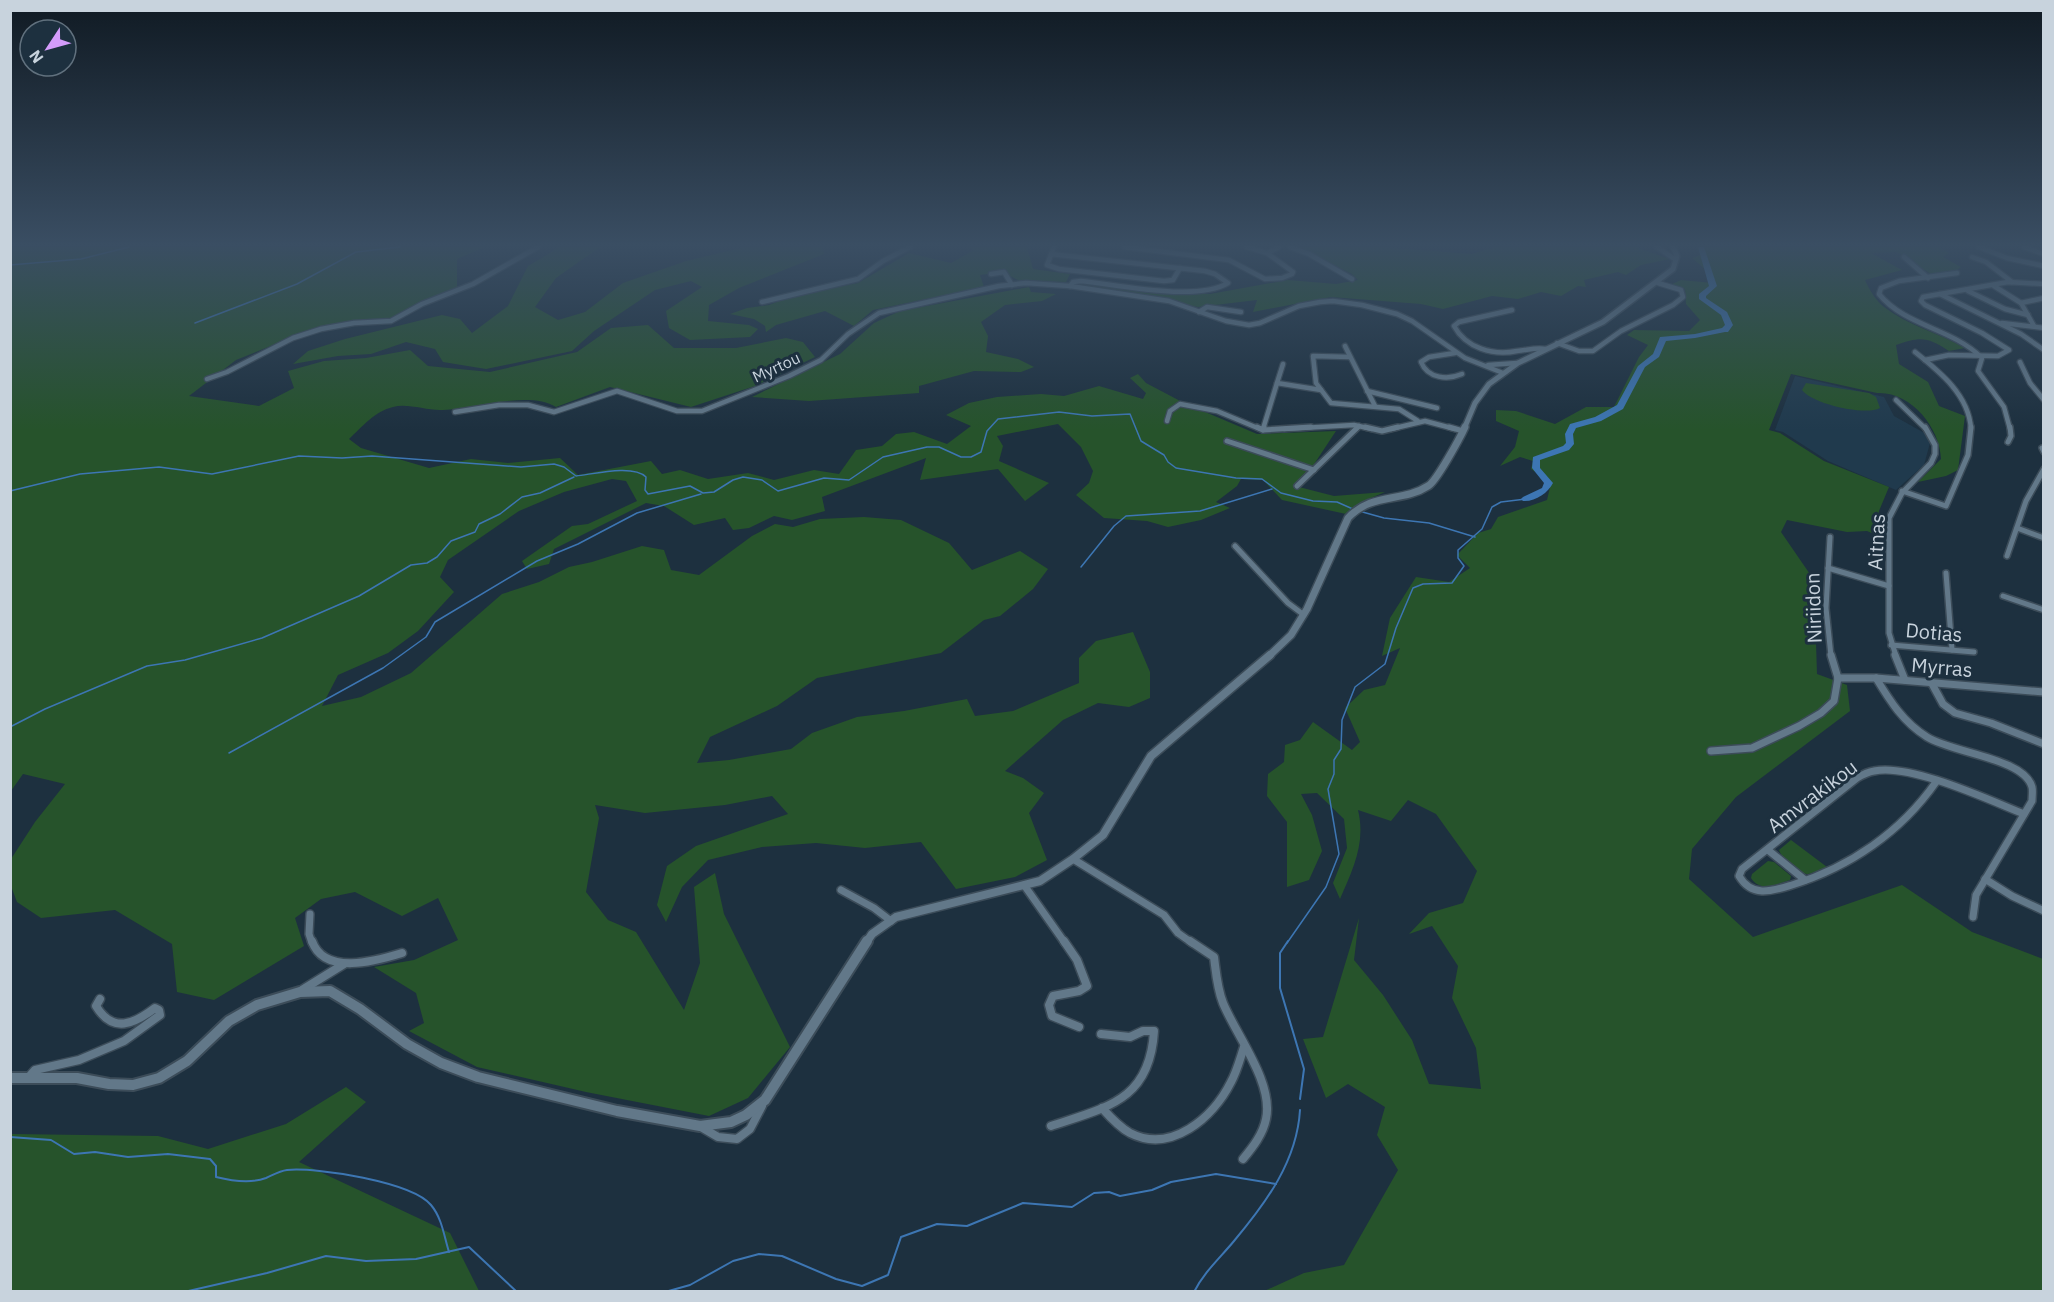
<svg xmlns="http://www.w3.org/2000/svg" width="2054" height="1302" viewBox="0 0 2054 1302" font-family="'IBM Plex Sans',sans-serif">
	<style>
		.built { fill: #203a4d }
		.green { fill: #26532b }
		.lines { fill: none; stroke-linecap: round; stroke-linejoin: round }
		.stream-far1 { stroke: #3d76b3; stroke-width: 1.5 }
		.stream { stroke: #3d76b3; stroke-width: 2 }
		.river { fill: #3d76b3; fill-rule: evenodd }
		.minor-far3-casing { stroke: #3c4c59; stroke-width: 7 }
		.minor-far2-casing { stroke: #3c4c59; stroke-width: 8 }
		.minor-far1-casing { stroke: #3c4c59; stroke-width: 10 }
		.minor-casing { stroke: #3c4c59; stroke-width: 11 }
		.tertiary-far3-casing { stroke: #3c4c59; stroke-width: 8 }
		.tertiary-far2-casing { stroke: #3c4c59; stroke-width: 10 }
		.tertiary-far1-casing { stroke: #3c4c59; stroke-width: 11 }
		.tertiary-casing { stroke: #3c4c59; stroke-width: 14 }
		.minor-far3 { stroke: #627889; stroke-width: 4.5 }
		.minor-far2 { stroke: #627889; stroke-width: 5 }
		.minor-far1 { stroke: #627889; stroke-width: 7 }
		.minor { stroke: #627889; stroke-width: 8 }
		.tertiary-far3 { stroke: #627889; stroke-width: 5 }
		.tertiary-far2 { stroke: #627889; stroke-width: 7 }
		.tertiary-far1 { stroke: #627889; stroke-width: 8 }
		.tertiary { stroke: #627889; stroke-width: 10 }
		.labels { text-anchor: middle; dominant-baseline: central; stroke-width: 6; stroke-linejoin: round; paint-order: stroke }
		.far-street-label { font-size: 16px; fill: #c8d3dd; stroke: #1d303f }
		.street-label { font-size: 20px; fill: #c8d3dd; stroke: #1d303f }
	</style>
	<rect width="100%" height="100%" fill="#1d303f"/>
	<path class="built" d="M1795,376L1884,397L1894,416L1928,435L1930,443L1924,465L1896,490L1828,461L1783,432L1775,430Z"/>
	<g class="green">
		<path d="M11,247H485L457,259V287L393,318L310,330L236,360L189,396L259,406L294,388L288,371L324,361L366,358L410,350L428,366L490,372L577,352L611,328L648,325L674,348H736L786,338L803,342L815,357L755,386L691,407L610,387L556,407C529,390 475,409 443,410C427,411 408,403 393,407C375,411 362,427 349,439L361,448L429,468L471,459L508,463L560,458L578,475L651,461L662,474L680,470L708,479L748,473L774,480L814,470L839,474L856,450L882,446L896,434L914,432L947,444L971,426L946,415L969,403L997,397L1041,394L1064,396L1099,386L1143,399L1146,393L1130,378L1138,374L1146,383L1184,403L1257,434L1336,431L1299,487L1334,496L1385,492L1364,501L1346,514L1282,500L1263,480L1241,479L1237,486L1216,502L1230,508L1201,520L1168,527L1147,521L1104,518L1076,495L1089,483L1093,471L1081,447L1058,424L997,436L1003,446L999,461L1049,483L1025,501L998,469L920,480L926,458L822,497L825,511L792,520L774,516L749,528L733,530L725,518L694,525L664,506L646,503L554,549L549,564L527,569L522,561L572,526L588,524L637,501L626,481L612,479L564,492L519,511L448,560L440,577L454,592L418,631L388,653L338,675L322,706L361,697L411,673L502,594L539,582L569,567L592,562L642,546L664,550L671,570L699,575L752,536L775,524L793,527L820,519L864,517L901,520L949,543L972,570L1020,551L1048,569L1033,589L1000,616L984,620L941,653L817,678L777,706L710,737L697,763L729,760L791,749L812,733L857,717L904,711L967,699L975,716L1013,711L1079,683V658L1096,641L1133,632L1150,672V698L1129,707L1098,703L1063,720L1005,771L1023,778L1044,793L1029,813L1047,860L1015,877L956,889L921,842L865,848L816,843L762,847L708,860L682,887L666,922L657,905L667,866L696,846L788,814L772,796L725,805L645,813L595,805L599,818L586,892L608,920L636,932L684,1010L700,963L694,887L715,873L724,914L790,1047L748,1098L709,1116L586,1092L477,1067L409,1031L424,1023L416,993L374,967L414,960L458,940L438,898L402,916L355,892L321,899L295,918L304,946L214,1000L177,992L172,944L115,910L41,918L17,902L11,886V859L35,822L65,784L23,774L11,791Z"/>
		<path d="M560,247H600L556,278L535,307L558,320L585,312L623,283L686,261L745,247H822L824,254L739,288L709,305L708,321L749,325L758,329L750,337L690,340L669,328L666,311L702,287L691,281L655,290L594,331L572,351L486,369L443,362L435,349L406,342L371,354L338,356L293,364L308,351L345,339L442,315L460,319L472,333L508,306L528,266Z"/>
		<path d="M966,247H1027L1033,269L1070,274L1066,282L1020,281L1002,272L980,275L984,287L873,310L854,326L825,311L776,325L766,332L765,326L754,319L730,314L747,308L769,305L789,297L858,283L909,253L951,263L974,250Z"/>
		<path d="M1298,247H1380L1472,254L1495,247H1635L1670,259L1641,265L1626,275L1618,272L1584,280L1586,287L1578,286L1561,296L1541,292L1518,299L1492,296L1443,309L1421,304L1331,297L1253,312L1257,300L1198,307L1083,286L1085,283L1160,293L1210,294L1288,280L1336,284L1358,280L1352,274Z"/>
		<path d="M1700,247H1939L1949,253L1943,257L1961,267L1957,270L1931,274L1897,252L1871,253L1902,270L1865,280C1869,289 1876,301 1884,307C1907,325 1939,333 1965,348L1949,351C1928,337 1921,336 1896,345L1899,364L1928,382L1939,406L1965,416L1958,470L1946,476L1918,482L1941,459C1940,427 1910,391 1877,393L1791,374L1769,430L1780,433L1824,461L1889,487L1879,511L1874,534L1867,531L1847,532L1787,520L1781,532L1814,580L1817,674L1847,685L1850,711L1736,797L1692,849L1689,879L1753,937L1902,885L1972,932L2043,959V1291L1262,1292L1304,1273L1344,1265L1398,1170L1377,1135L1385,1107L1348,1084L1326,1098L1303,1039L1323,1037L1359,918L1354,960L1383,995L1412,1040L1429,1084L1481,1089L1476,1048L1452,998L1458,966L1432,926L1409,934L1429,913L1463,903L1477,871L1436,814L1408,800L1391,821L1358,810C1366,843 1353,869 1340,899L1333,883L1347,848L1344,819L1317,793L1301,794L1312,815L1322,851L1309,880L1287,887V822L1267,796L1268,774L1284,762L1285,745L1300,740L1313,722L1352,750L1360,742L1345,708L1364,690L1385,685L1400,648L1382,656L1390,618L1416,577L1449,582L1470,568L1457,555L1478,533L1491,529L1498,517L1547,500L1551,483L1531,469L1533,461L1520,457L1500,466L1515,447L1519,431L1496,421V410L1516,411L1555,424L1586,407H1614L1639,357L1648,345L1627,335L1634,330L1689,331L1700,320L1686,304L1685,289L1670,285L1681,280L1713,283L1712,275L1692,258L1700,255Z"/>
		<path d="M1029,287L1031,292L1056,294L1042,301L1005,305L981,322L988,336L986,352L1018,359L1034,367L1021,372L974,371L919,386V393L809,401L752,397L840,354L874,323L900,311Z"/>
		<path d="M1806,383L1869,393L1876,397L1880,408C1865,416 1812,404 1802,390Z"/>
		<path d="M1791,840L1827,867C1821,869 1814,873 1808,874C1798,875 1782,859 1779,850Z"/>
		<path d="M1768,861L1774,862L1791,876L1790,880C1776,884 1761,893 1751,878L1752,874Z"/>
		<path d="M346,1087L366,1102L299,1162L450,1233L479,1291H11V1134L158,1136L208,1149L286,1124Z"/>
	</g>
	<g class="lines">
		<g class="stream-far1">
			<path d="M10,265L81,259L129,247"/>
			<path d="M195,323L297,284L356,252L400,247"/>
			<path d="M10,491L80,474L159,467L212,474L299,456L342,458L372,456L521,467L554,464L564,467L576,476C594,474 633,464 646,477L645,490L648,494L690,486L703,493L714,492L733,480L743,477L762,480L778,491L824,478L849,480L883,457L927,447H939L961,457H971L981,452L987,431L998,419L1059,412L1092,416L1130,414L1141,441L1164,455L1168,462L1176,468L1236,478L1262,479L1281,493L1313,501L1337,502L1355,510"/>
			<path d="M1359,511L1384,518L1429,523L1475,537"/>
			<path d="M1081,567L1114,526L1126,516L1200,511L1272,489"/>
			<path d="M10,727L45,709L147,666L185,660L262,638L359,596L411,565L427,563L437,557L451,541L475,532L479,524L500,514L522,497L540,493L574,477"/>
			<path d="M229,753L383,668L426,637L435,622L537,561L578,544L637,513L701,494"/>
			<path d="M1287,943L1326,887L1339,854L1328,789L1334,774V760L1341,749L1342,720L1355,687L1385,664L1396,628L1413,588L1423,584L1452,583L1464,566L1458,558V550L1482,529L1492,507L1501,502L1526,499"/>
		</g>
		<g class="stream">
			<path d="M1288,941L1280,953V988L1304,1069L1300,1099"/>
			<path d="M10,1137L51,1140L74,1154L95,1152L128,1157L168,1154L210,1159L216,1166V1177C232,1181 250,1184 266,1178C273,1175 279,1171 287,1170C317,1167 412,1182 431,1205C442,1218 444,1236 449,1252"/>
			<path d="M184,1292L267,1273L326,1256L366,1261L416,1259L469,1247L517,1292"/>
			<path d="M665,1292L690,1285L733,1261L759,1254L782,1256L836,1279L862,1286L888,1275L901,1237L937,1224L967,1226L1023,1203L1072,1207L1094,1193L1109,1192L1120,1196L1152,1190L1171,1182L1216,1174L1276,1184"/>
			<path d="M1194,1292C1204,1272 1220,1258 1234,1241C1266,1203 1297,1161 1300,1110"/>
		</g>
		<path class="river" d="M1698,247H1704L1717,286L1706,296V298L1727,312L1733,325L1728,332H1725L1695,338L1666,341L1659,357L1645,367L1623,409L1601,421L1576,428L1573,434L1574,444L1569,450L1540,460V468L1553,483C1548,493 1535,502 1523,501L1521,499L1523,497L1542,488L1544,483L1532,468L1533,457L1563,446L1566,443L1565,434L1570,424L1595,417L1617,405L1638,366L1653,354L1660,337L1695,334L1722,328L1725,325L1721,315L1699,299V294L1709,286Z"/>
		<g class="minor-far3-casing">
			<g id="minor-far3">
				<path d="M1054,247L1047,265L1059,269L1164,281L1173,280L1180,268"/>
				<path d="M1125,247L1229,260L1265,279L1282,278L1292,274L1293,272L1267,253L1247,247"/>
				<path d="M1290,247L1309,254L1352,279"/>
				<path d="M1657,247L1676,260"/>
				<path d="M1979,247L2007,258L2044,266"/>
				<path d="M2024,247L2044,254"/>
				<path d="M1267,253L1279,247"/>
				<path d="M1051,254L1205,271L1215,274L1228,283C1196,302 1119,285 1081,281L1073,282L1070,286"/>
				<path d="M1904,257L1928,278"/>
				<path d="M1972,257L1986,262L2012,282"/>
				<path d="M1957,273L1899,281L1881,288L1879,294C1905,326 1951,328 1981,357"/>
				<path d="M991,274L1004,272L1012,285"/>
				<path d="M1994,286L2021,303L2034,326"/>
				<path d="M1968,291L2005,309L2028,315"/>
				<path d="M1940,294L2021,334L2044,350"/>
				<path d="M762,302L858,279L883,261L910,247"/>
				<path d="M2021,303L2044,298"/>
				<path d="M1512,310L1459,322L1454,326C1466,348 1493,356 1517,351C1528,350 1536,347 1546,349"/>
				<path d="M1199,312L1207,307L1241,312"/>
				<path d="M2002,323L2044,328"/>
				<path d="M1557,343L1579,351H1593L1621,331L1673,305L1683,297L1681,290L1658,283"/>
				<path d="M1345,346L1375,406"/>
				<path d="M1915,352C1940,372 1969,395 1971,429"/>
				<path d="M1455,353L1429,357L1421,362C1428,379 1448,380 1462,374"/>
				<path d="M1350,357L1313,356L1316,383L1331,403L1399,409L1418,421"/>
				<path d="M1982,358L1978,371L2004,407L2010,429"/>
				<path d="M1925,360L1949,355L1998,356L2009,350L1982,333L1925,305L1921,301L1923,297L2008,282L2044,284"/>
				<path d="M2020,362L2030,383L2044,400"/>
				<path d="M1283,364L1277,383L1321,390"/>
				<path d="M1488,365L1517,363"/>
				<path d="M207,379L227,372L293,338L321,329L354,323L391,321L422,304L473,284L538,247"/>
				<path d="M1367,391L1437,408"/>
				<path d="M1896,400L1926,429"/>
				<path d="M455,412L499,405H528L554,412L617,391L677,411H702L789,376L821,360L848,334L879,313L999,286L1026,283L1070,286L1169,301L1226,321L1249,325L1260,323L1299,306L1320,302L1333,301L1362,305L1397,314L1412,321L1465,358L1503,373"/>
				<path d="M1167,421L1170,411L1180,404L1217,411L1260,429"/>
				<path d="M1263,429L1277,383"/>
				<path d="M1284,429L1354,425L1372,429"/>
				<path d="M1356,429L1359,426"/>
				<path d="M1391,429L1425,421L1455,429"/>
			</g>
		</g>
		<g class="minor-far2-casing">
			<g id="minor-far2">
				<path d="M1257,427L1263,430L1311,427"/>
				<path d="M1365,427L1382,431L1398,427"/>
				<path d="M1449,427L1463,431"/>
				<path d="M1263,430L1264,427"/>
				<path d="M1227,441L1314,470"/>
				<path d="M2008,442L2011,436L2010,427"/>
				<path d="M2042,448L2044,452"/>
				<path d="M1297,486L1358,427"/>
				<path d="M1902,491L1946,506L1968,455L1971,427"/>
				<path d="M2017,528L2044,538"/>
				<path d="M1830,537L1826,608L1831,656"/>
				<path d="M1235,546L1288,603L1304,615"/>
				<path d="M2007,556L2026,501L2044,469"/>
				<path d="M1828,568L1889,586"/>
				<path d="M1946,573L1952,650"/>
				<path d="M2003,596L2044,610"/>
				<path d="M1891,645L1974,652"/>
				<path d="M1896,656L1889,633V518L1902,493L1931,463L1935,454V445L1925,427"/>
			</g>
		</g>
		<g class="minor-far1-casing">
			<g id="minor-far1">
				<path d="M1831,655L1838,678"/>
				<path d="M1895,655L1905,680"/>
				<path d="M1838,678H1876L2044,692"/>
				<path d="M1876,678C1890,701 1903,722 1927,737C1952,753 2024,758 2032,787C2033,791 2032,797 2032,801L1976,895L1973,917"/>
				<path d="M1931,682L1943,704L1955,713L1991,723L2044,744"/>
				<path d="M1711,751L1752,748L1799,726L1821,713L1834,701L1838,678"/>
				<path d="M1936,782C1901,832 1850,867 1792,885C1772,891 1752,898 1739,876L1742,869L1857,778C1862,775 1868,772 1874,771C1910,763 1989,800 2024,814"/>
				<path d="M1768,850L1805,880"/>
				<path d="M1073,859L1164,915L1178,933L1192,943"/>
				<path d="M1985,879L2012,896L2044,911"/>
				<path d="M1024,885L1065,943"/>
				<path d="M841,890L874,908L891,921"/>
				<path d="M310,914L309,934L312,943"/>
			</g>
		</g>
		<g class="minor-casing">
			<g id="minor">
				<path d="M312,941C324,976 376,961 402,953"/>
				<path d="M1064,941L1077,960L1087,986L1079,991L1053,996L1049,1005L1052,1016L1079,1027"/>
				<path d="M1190,941L1214,957C1216,972 1217,988 1223,1003C1236,1035 1274,1083 1266,1119C1263,1134 1253,1147 1243,1159"/>
				<path d="M302,990L344,964"/>
				<path d="M28,1078L35,1070L79,1060L124,1041L160,1015L159,1010L155,1008C134,1024 113,1034 96,1006L100,999"/>
				<path d="M1102,1108C1110,1117 1119,1127 1130,1133C1171,1154 1213,1118 1231,1082C1237,1071 1240,1059 1244,1047"/>
				<path d="M1051,1126C1108,1107 1150,1100 1154,1031H1143L1130,1037L1101,1034"/>
				<path d="M701,1127L718,1137L737,1139L750,1129L762,1106"/>
			</g>
		</g>
		<g class="tertiary-far3-casing">
			<path id="tertiary-far3" d="M1464,429L1475,403L1489,384L1518,363L1603,322L1673,269L1677,256L1673,247"/>
		</g>
		<g class="tertiary-far2-casing">
			<path id="tertiary-far2" d="M1269,656L1291,635L1307,609L1348,518C1372,492 1402,503 1428,486C1436,482 1460,438 1465,427"/>
		</g>
		<g class="tertiary-far1-casing">
			<path id="tertiary-far1" d="M866,943L872,934L896,917L1040,881L1073,859L1103,835L1151,756L1270,655"/>
		</g>
		<g class="tertiary-casing">
			<path id="tertiary" d="M10,1078H77L109,1084L133,1085L159,1078L187,1061L229,1021L257,1005L300,992L330,991L360,1009L407,1044L441,1063L478,1077L617,1111L700,1126L731,1122L746,1115L765,1100L867,941"/>
		</g>
		<use href="#minor-far3" class="minor-far3"/>
		<use href="#minor-far2" class="minor-far2"/>
		<use href="#minor-far1" class="minor-far1"/>
		<use href="#minor" class="minor"/>
		<use href="#tertiary-far3" class="tertiary-far3"/>
		<use href="#tertiary-far2" class="tertiary-far2"/>
		<use href="#tertiary-far1" class="tertiary-far1"/>
		<use href="#tertiary" class="tertiary"/>
	</g>
	<linearGradient id="sky" x2="0" y2="1"><stop stop-color="#101a23"/><stop offset="0.57" stop-color="#3a4e63"/><stop offset="1" stop-color="#3a4e63" stop-opacity="0"/></linearGradient>
	<rect width="2054" height="430" fill="url(#sky)"/>
	<g class="labels">
		<g class="far-street-label">
			<text transform="translate(776 367) rotate(-25)">Myrtou</text>
		</g>
		<g class="street-label">
			<text transform="translate(1876 542) rotate(-87)">Aitnas</text>
			<text transform="translate(1813 608) rotate(-92)">Niriidon</text>
			<text transform="translate(1934 632) rotate(5)">Dotias</text>
			<text transform="translate(1942 667) rotate(5)">Myrras</text>
			<text transform="translate(1812 796) rotate(-37)">Amvrakikou</text>
		</g>
	</g>
	<rect width="2054" height="1302" fill="none" stroke="#c8d3dd" stroke-width="24"/>
	<g transform="translate(48 48) rotate(234)"><circle r="28" fill="#1d303f" stroke="#61717e" stroke-width="1.5"/>
	<path d="M0-4.5L10 22L0 15L-10 22Z" fill="#d49cfb"/>
	<text y="-9" font-size="16" font-weight="bold" text-anchor="middle" fill="#c8d3dd">N</text>
	</g>
</svg>
